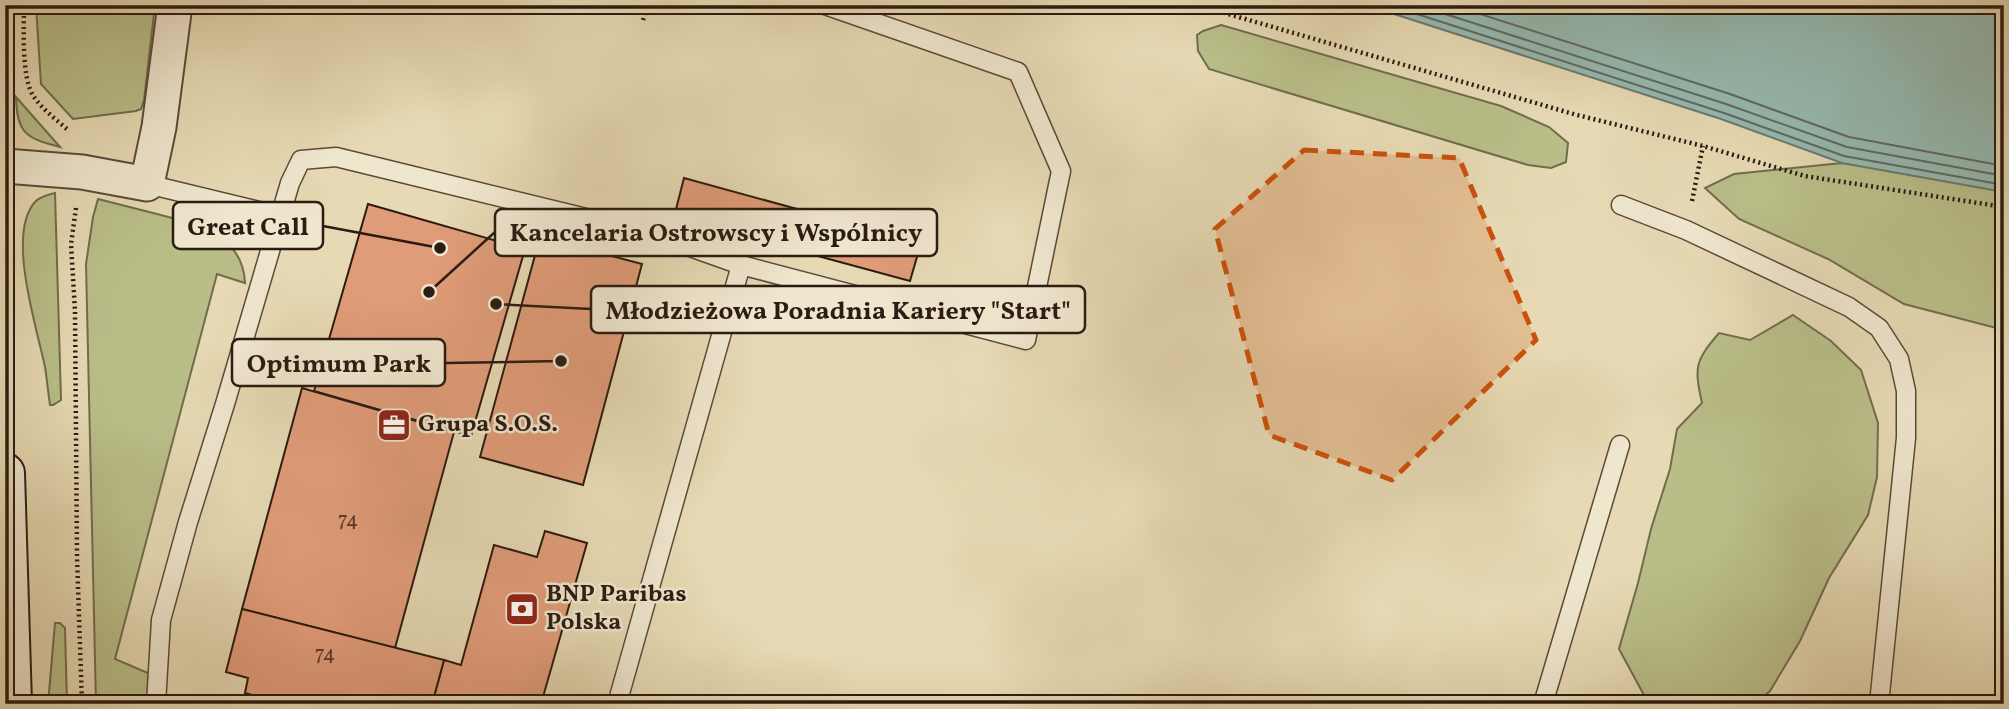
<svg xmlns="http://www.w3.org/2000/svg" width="2009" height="709" viewBox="0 0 2009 709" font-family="Vollkorn,serif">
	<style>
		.green { fill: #b9be89; stroke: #726c4d; stroke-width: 2 }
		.water { fill: #96bab1; stroke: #6b7a71; stroke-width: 2 }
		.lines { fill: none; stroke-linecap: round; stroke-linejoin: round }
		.shore { stroke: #606a61; stroke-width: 2 }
		.building { fill: #e09c79; stroke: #2b1b11; stroke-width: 2 }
		.lane-casing { stroke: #5a4a3a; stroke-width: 21 }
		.street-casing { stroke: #5a4a3a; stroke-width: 37 }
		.secondary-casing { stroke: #2b1b11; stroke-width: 42 }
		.path { stroke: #2b1b11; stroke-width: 4.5; stroke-dasharray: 2 3.5; stroke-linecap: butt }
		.lane { stroke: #efe6ce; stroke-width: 18 }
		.street { stroke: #efe6ce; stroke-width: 33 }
		.secondary { stroke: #efe6ce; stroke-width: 38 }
		.marked { fill: #cc500d; fill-opacity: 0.2; stroke: #cc500d; stroke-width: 5; stroke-dasharray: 14 9; stroke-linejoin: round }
		.labels { text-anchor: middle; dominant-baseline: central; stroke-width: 5; stroke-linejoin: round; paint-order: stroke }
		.number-label { font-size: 21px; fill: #583b2b }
		.poi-label { font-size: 24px; font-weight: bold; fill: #2b1b11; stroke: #efe6ce; text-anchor: start }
		.leader { fill: none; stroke: #2b1b11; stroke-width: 2.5 }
		.callout-dot { fill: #2b1b11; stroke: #efe6ce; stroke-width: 2.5 }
		.callout { fill: #efe6ce; stroke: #2b1b11; stroke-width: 2.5 }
		.callout-label { font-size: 26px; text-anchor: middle; font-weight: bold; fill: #2b1b11 }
	</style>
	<rect width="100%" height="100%" fill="#e6d9b3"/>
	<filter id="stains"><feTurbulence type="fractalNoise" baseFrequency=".00286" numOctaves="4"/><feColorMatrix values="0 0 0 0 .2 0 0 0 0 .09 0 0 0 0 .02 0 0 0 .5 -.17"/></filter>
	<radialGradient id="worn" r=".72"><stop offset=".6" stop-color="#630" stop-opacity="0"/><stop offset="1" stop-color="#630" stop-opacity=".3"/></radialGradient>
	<g class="green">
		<path d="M36,5H155L144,100L141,109L136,111L73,119L41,84Z"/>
		<path d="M1221,25L1501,106L1549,127L1568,143L1566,162L1551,168L1528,165L1209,69L1198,51L1197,35L1203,31Z"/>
		<path d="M16,97L60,147C27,138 17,135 16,97Z"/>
		<path d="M1842,163L2004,184V330L1904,304L1828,259L1739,219L1705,188L1734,174Z"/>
		<path d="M55,193L61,400L53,405H50C48,392 47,379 45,367C37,328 6,234 35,202C40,196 48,195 55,193Z"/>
		<path d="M98,199C118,204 137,209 157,214C196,224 243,234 245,283L217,274L115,659L150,674L147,704H96L86,264L93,217Z"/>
		<path d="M1793,315L1831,341L1861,370L1878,423L1877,477L1868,515L1829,578L1800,641L1770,691L1754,704H1654L1645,697L1619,649L1638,583L1651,529L1670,469L1677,429L1702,403C1694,367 1695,361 1719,333L1750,340Z"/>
		<path d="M55,623H60L65,628L67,704H48Z"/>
	</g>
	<path class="water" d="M1366,5H2004V192L1842,163L1721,119Z"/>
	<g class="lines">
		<g class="shore">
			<path d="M1389,5L1724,113L1844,156L2004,185"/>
			<path d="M1417,5L1726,104L1847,147L2004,176"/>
			<path d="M1452,5L1730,94L1849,137L2004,166"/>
		</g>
	</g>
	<g class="building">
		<path d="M684,178L921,243L910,281L674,217Z"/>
		<path d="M368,204L525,249L471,436L314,391Z"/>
		<path d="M540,237L642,264L583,485L480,457Z"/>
		<path d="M302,388L454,432L395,648L242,609Z"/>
		<path d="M545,531L587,543L541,704H432L444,660L461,665L494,545L537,557Z"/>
		<path d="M242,609L444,660L432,704H329L330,700L316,696L314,704H286L245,693L248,678L226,672Z"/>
	</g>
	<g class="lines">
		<g class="lane-casing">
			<g id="lane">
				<path d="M147,184L280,216"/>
				<path d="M1621,205L1686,230L1849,307L1879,328L1899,359L1906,391V438L1879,704"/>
				<path d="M156,704L161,620L188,522L225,404L290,183L301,160L336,157L586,218L693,248L741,265L1026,340L1061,171L1018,72L825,5"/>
				<path d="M617,704L741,265"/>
				<path d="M1543,704L1620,445"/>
			</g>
		</g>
		<g class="street-casing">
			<path id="street" d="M5,166L82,172L147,184L159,127L175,5"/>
		</g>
		<g class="secondary-casing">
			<path id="secondary" d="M5,473L12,704"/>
		</g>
		<g class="path">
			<path d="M24,5C24,28 21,79 34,97C43,110 57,120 69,131"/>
			<path d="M1197,5L1577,115L1703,146L1805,176L2004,207"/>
			<path d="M643,20L648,5"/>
			<path d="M1692,201L1703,146"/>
			<path d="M76,208L71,244L75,311L77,557L82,704"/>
		</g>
		<use href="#lane" class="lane"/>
		<use href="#street" class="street"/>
		<use href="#secondary" class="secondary"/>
	</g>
	<path class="marked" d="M1304,150L1459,158L1536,340L1392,480L1269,435L1215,229Z"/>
	<defs>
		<g id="office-square" transform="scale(1.75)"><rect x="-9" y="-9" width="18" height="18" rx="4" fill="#8f2418" stroke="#efe6ce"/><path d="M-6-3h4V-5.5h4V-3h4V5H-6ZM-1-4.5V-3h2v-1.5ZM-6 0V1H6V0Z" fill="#fff"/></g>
		<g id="bank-square" transform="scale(1.75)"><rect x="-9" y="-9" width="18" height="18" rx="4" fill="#8f2418" stroke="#efe6ce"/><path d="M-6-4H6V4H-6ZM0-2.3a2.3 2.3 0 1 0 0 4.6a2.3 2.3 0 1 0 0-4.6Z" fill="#fff"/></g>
	</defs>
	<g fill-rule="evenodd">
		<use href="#office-square" x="394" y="425"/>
		<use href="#bank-square" x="522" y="609"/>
	</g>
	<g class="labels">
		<g class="number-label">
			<text x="348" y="520">74</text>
			<text x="325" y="654">74</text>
		</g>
		<g class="poi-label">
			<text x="418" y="425">Grupa S.O.S.</text>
			<text x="546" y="595">BNP Paribas<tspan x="546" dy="28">Polska</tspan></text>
		</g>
	</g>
	<path class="leader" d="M440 248L323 226M429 292L495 232M496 304L591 309M561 361L445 363"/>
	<g class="callout-dot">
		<circle cx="440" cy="248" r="7"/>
		<circle cx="429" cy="292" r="7"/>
		<circle cx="496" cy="304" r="7"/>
		<circle cx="561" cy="361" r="7"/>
	</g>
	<g class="callout">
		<rect x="173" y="202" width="150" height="47" rx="7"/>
		<rect x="495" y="209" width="442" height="47" rx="7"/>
		<rect x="591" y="286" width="494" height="47" rx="7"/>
		<rect x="232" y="339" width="213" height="47" rx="7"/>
	</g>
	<g class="callout-label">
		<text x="248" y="235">Great Call</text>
		<text x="716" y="241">Kancelaria Ostrowscy i Wspólnicy</text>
		<text x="838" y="319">Młodzieżowa Poradnia Kariery "Start"</text>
		<text x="339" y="372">Optimum Park</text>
	</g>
	<rect width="2009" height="709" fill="none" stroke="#e6d9b3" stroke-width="28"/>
	<rect x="7" y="7" width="1995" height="695" fill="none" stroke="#2b1b11" stroke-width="3.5"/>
	<rect x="14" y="14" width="1981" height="681" fill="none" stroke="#2b1b11" stroke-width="2"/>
	<rect width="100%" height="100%" filter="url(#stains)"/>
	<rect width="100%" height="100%" fill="url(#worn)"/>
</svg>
